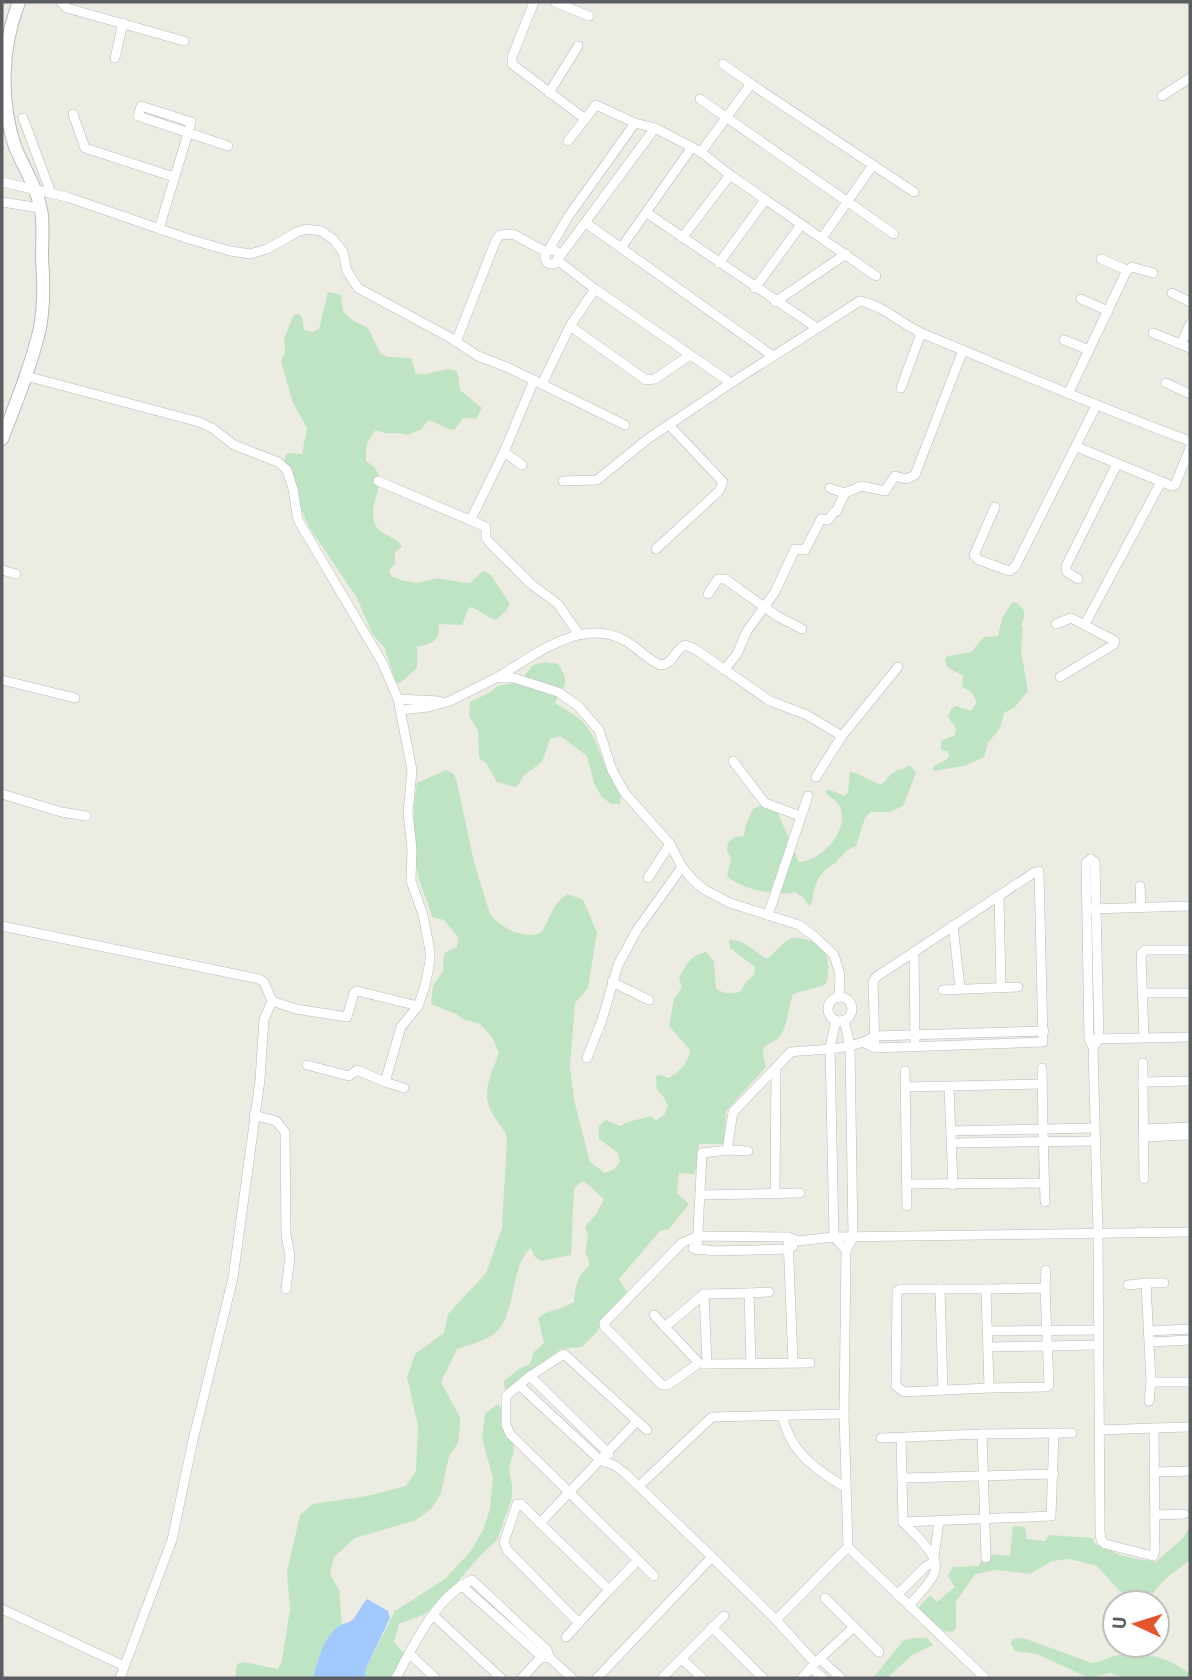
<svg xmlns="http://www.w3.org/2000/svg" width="1192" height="1680" viewBox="0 0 1192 1680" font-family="Barlow,sans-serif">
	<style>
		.green { fill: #bee4c3 }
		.water { fill: #a1c9fd }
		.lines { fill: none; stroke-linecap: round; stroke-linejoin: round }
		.street-casing { stroke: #b7b9be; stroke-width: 10 }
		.secondary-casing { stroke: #b7bac0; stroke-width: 14 }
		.street { stroke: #fff; stroke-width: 9 }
		.secondary { stroke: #fff; stroke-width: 12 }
	</style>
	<rect width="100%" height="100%" fill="#edece2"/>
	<g class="green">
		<path d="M328,292L341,295L343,311L352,320L368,328L380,353L388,357L411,358L416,374C432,376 439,367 455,370L458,374L460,390L482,408L476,419L463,418L455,429L451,430L429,420L420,430L407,435C395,431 388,436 376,430C367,440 365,448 366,461C395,479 367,497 374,522C378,536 396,535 402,547L395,552V564L389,570L391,576L404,581L418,583L437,578L466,583H470L483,571L491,575L510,604L506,611L496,620C485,617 480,609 469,607L462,625L439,624C439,642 433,643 417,647V668L400,683L396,682L384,647L373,635L356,596L309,527L299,504L294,476L285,461V455L289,453L302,454L307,428L293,403L281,361L285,353L284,338L294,315L299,314L302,318L304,330L312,332L319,329Z"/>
		<path d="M1012,602L1017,603L1024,610V618L1021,625L1023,628L1021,651L1028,691L1015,707L1004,713L1000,728L988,743L984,757L964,766L933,771V767L947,759L949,755L948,751L941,750V741L955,735L956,728L948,717L951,709L956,706L971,711L977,702L971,692L962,687L963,676L947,667L945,659L948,656L971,652L984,637L998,636L1002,619Z"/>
		<path d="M545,662L558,664C572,685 563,685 555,703C563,709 575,714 582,721C596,735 599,753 607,770C612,782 624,791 620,804H611L601,796L594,783L587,756L560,736L550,739L542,762L524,775L519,784L515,787L497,782L486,763L479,758L478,731L469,715L470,702L491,692L497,686L519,682L533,665Z"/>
		<path d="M910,765L916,773L903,806L890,812H871L865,818L856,846C846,850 845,853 838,860C834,865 834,863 829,867C817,876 813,889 812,903L809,906L804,898L795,892C777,897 740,889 727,876L731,858L727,851L728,842L735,837L744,836L746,824L753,809L761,805L778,813L799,862C823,860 849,831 840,807C837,799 829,798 825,792L828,789L844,796L848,793L850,772C858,772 876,785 881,784C886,782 890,774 894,772C900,769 904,769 910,765Z"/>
		<path d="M446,770L454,774L457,782L474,862L490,914C502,929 523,939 541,933C550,919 553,902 568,894L583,900L597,932L588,988L575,1003L570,1066L574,1100L590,1162L605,1173L614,1169L620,1162L618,1153L599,1139V1126L606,1120L620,1126C629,1120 640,1120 650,1116L656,1120L664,1115L668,1106L663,1096L657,1090L656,1076L660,1075L668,1078C679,1073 689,1062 690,1050L669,1026L674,999L682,987L679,978C686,965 691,955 706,952L714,961L716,988C722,994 732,994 740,992L747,981L754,975L755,967L730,948L729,940C743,938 754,952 767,959C774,954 782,943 788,940C793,937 800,938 805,939C828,947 832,961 826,984C816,989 804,990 793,994C789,1005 787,1030 779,1037C775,1041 769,1043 764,1047L763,1054L766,1067L726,1111L724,1144H699L695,1174L679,1173L677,1193L689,1204L669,1229L660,1231L619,1279L627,1292L607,1313L596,1333L582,1347L560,1349L505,1390L504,1381L520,1368L530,1364L534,1352L544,1343L538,1318C549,1309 562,1310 574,1302C575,1287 577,1276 589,1266L588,1257L585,1254L588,1235L585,1227L597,1213L604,1199L585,1182H581L574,1188L571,1255L541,1261L534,1256L531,1248C512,1262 516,1306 500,1328C492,1339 470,1345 457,1349L441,1382L460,1417V1425L458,1443L449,1456L441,1493L432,1508L416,1520L355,1538L334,1557L330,1574L339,1590L342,1624C325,1637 318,1658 313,1678H235L237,1664L243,1662L278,1669L282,1660L290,1609L287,1572L300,1515L313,1504L367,1496L406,1486L416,1471L418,1426L407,1377L415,1354L444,1333L448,1314L486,1273L502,1228L507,1137C503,1127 497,1122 492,1113C480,1093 492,1073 499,1053L492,1037L480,1024L463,1019L456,1014L431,1004L433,986L443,971L444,953L457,947L458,937L444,920L432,917C429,906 425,896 421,886C412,859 412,811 417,783Z"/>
		<path d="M498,1404L510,1417L514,1451L509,1468L512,1485V1498L497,1540L479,1557L440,1602L423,1615L399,1624L394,1642L409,1659L391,1678H365L366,1668L395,1611L445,1579L471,1551L483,1530L490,1509L493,1478L482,1439L485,1413Z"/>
		<path d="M1013,1526L1025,1527L1027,1539L1045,1541L1049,1535L1092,1538L1095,1544L1123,1556L1156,1562L1183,1538L1190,1526V1560C1174,1573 1157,1582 1148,1603H1126L1125,1597L1097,1566L1070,1559L1052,1561L1030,1574L996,1570L975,1574L956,1602V1629L952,1632L942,1631L918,1608L930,1595L937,1602L955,1587L948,1576L953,1567L978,1566L987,1554L1010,1556Z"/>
		<path d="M912,1638H927L933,1645L912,1655L887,1678H873L903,1641Z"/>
		<path d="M1016,1638L1026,1639L1092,1663C1101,1662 1109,1657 1118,1655C1143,1650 1170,1658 1190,1674V1678H1124L1110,1673L1089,1678L1037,1654L1015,1651L1011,1644L1012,1640Z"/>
	</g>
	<path class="water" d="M367,1599L388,1611L390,1618L366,1668L365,1678H313C317,1662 325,1633 341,1625C344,1623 348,1623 351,1621C356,1618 361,1605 367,1599Z"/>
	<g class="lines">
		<g class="street-casing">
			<g id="street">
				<path d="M61,2L67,8L184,41"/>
				<path d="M534,2L512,57V64L585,119"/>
				<path d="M555,2L589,16"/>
				<path d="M115,58L123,23"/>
				<path d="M723,64L751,84"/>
				<path d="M549,93L578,46"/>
				<path d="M1162,96L1190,78"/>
				<path d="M700,99L894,234"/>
				<path d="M73,114L85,148L174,177"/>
				<path d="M23,118L51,193"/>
				<path d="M568,141L596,105L635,123L655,128L701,152L730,175L876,276"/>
				<path d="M701,152L751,84L873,165L822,238"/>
				<path d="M873,165L914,192"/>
				<path d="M2,182L67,197L189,239L230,251L250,254L267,249L297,232L306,229L321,231L333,239L343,252L347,271L358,288L449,337L478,356L509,368L625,425"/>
				<path d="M2,202L40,208"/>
				<path d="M647,213L817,328"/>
				<path d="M586,223L773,356"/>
				<path d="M159,229L188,133L191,122L141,106L138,116L228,146"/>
				<path d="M682,238L730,175"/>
				<path d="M621,248L692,147"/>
				<circle cx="552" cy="257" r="7"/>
				<path d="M548,251L568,217L635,123"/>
				<path d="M558,259L655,128"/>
				<path d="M1101,259L1127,270"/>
				<path d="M557,260L595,289L731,383L649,438L597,480L563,481"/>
				<path d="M719,263L765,200"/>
				<path d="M755,288L801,225"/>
				<path d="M1172,293L1190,302"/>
				<path d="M1081,299L1108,311"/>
				<path d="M775,302L846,254"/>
				<path d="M570,326L646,380L655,379L690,355"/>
				<path d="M1153,333L1190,348"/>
				<path d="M1064,340L1089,350"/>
				<path d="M456,342L496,240L500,235L513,234L546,252"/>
				<path d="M1181,344L1190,324"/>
				<path d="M731,383L860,301C885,306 903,326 926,335C1014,371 1101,408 1190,441"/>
				<path d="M1166,383L1190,394"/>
				<path d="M542,384L570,326L595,289"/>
				<path d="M901,388L921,333"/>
				<path d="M1068,394L1127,270L1132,267L1153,273"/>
				<path d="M1077,447L1172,486L1175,485L1190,448"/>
				<path d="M504,452L522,465"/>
				<path d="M378,481L486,527V538L490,543L531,584L558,604L578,633"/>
				<path d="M830,488C848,496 847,491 862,486L885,491L895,476L906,479L915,475L963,350"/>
				<path d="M995,507L974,555L979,560L1009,571L1015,567L1096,406"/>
				<path d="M471,519L504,452L534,380"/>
				<path d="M656,549L719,491L723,482L669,425"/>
				<path d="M2,570L16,574"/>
				<path d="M1078,579L1067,572L1066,566L1117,464"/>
				<path d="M708,594L718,579H725L777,616L802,629"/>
				<path d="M1056,624L1071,618L1115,641L1113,645L1060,677"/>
				<path d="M1085,624L1161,482"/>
				<path d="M724,670L737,654L747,631L775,592L795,549L805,550L821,519L828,520L834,512H836L845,493"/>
				<path d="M498,677C534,656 580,617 624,640C637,647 647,659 660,665C674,664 674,650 685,645L695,649L770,701L807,715L842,736L898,667"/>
				<path d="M2,680L75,698"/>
				<path d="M398,699L439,701"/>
				<path d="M401,710L428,707L450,701L496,678H514L558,692L578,706L599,730L612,770L624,792L670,844L682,867L694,881L705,890L730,903L799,925L814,936L834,955L840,975L839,997"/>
				<path d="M733,761L765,803L800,816"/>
				<path d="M816,777L842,736"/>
				<path d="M2,794L61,812L86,816"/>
				<path d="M1091,859L1086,863L1089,1039L1093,1047L1098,1234L1100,1532L1101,1540L1105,1544L1153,1556L1155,1550L1154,1428L1099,1430"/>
				<path d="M1091,859L1095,862L1099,1039L1093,1047"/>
				<path d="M648,878L670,844"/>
				<path d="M1140,886L1141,908"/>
				<path d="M999,896L1001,986"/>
				<path d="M1091,909L1190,906"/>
				<path d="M768,915L808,796"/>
				<path d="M953,925L960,988"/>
				<path d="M2,926L259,979L264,982L272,1001L296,1009L347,1017L354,993L357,991L418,1006L425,986L430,961V951L423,915L411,881L412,849L408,813L412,770L398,699L382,662L298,520L293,489L287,470L278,462L234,445L212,428L199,422L26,376"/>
				<path d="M914,952L915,1040"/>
				<path d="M612,982L649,1000"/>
				<path d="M943,990L1018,987"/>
				<path d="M1143,993H1190"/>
				<circle cx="840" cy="1009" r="12"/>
				<path d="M844,1020L850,1046L853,1237L846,1250L844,1414L848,1547L985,1678"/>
				<path d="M836,1021L830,1047L834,1237L846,1250"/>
				<path d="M1144,1038L1141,954L1145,950H1190"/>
				<path d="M1094,1039L1190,1037"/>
				<path d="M864,1043L875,1048L1043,1042L1039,871L1035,872L876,977L873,982L875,1048"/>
				<path d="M587,1058L602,1020L618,965L637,930L682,867"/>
				<path d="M1143,1063V1082"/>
				<path d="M307,1065L349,1076L357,1070L385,1082L401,1027L418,1006"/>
				<path d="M1042,1068L1043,1129L1093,1128"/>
				<path d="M905,1071L907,1206"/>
				<path d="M385,1082L404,1088"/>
				<path d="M906,1087L1042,1084"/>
				<path d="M949,1087L953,1185"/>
				<path d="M254,1115L276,1121L285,1132L286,1235L290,1256L286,1289"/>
				<path d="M1144,1129L1190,1127"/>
				<path d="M951,1131L1043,1129L1045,1202"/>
				<path d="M1145,1137L1190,1135"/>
				<path d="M952,1143L1094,1141"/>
				<path d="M727,1150L733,1112L791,1052C816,1049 854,1051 874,1036L1044,1031"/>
				<path d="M1144,1179L1143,1082L1190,1081"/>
				<path d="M907,1184L1044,1183"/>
				<path d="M775,1193L776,1069"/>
				<path d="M701,1195L800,1193"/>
				<path d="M788,1237L793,1363"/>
				<path d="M693,1248L715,1251L789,1249L793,1246"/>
				<path d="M697,1250L702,1153L727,1150L748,1151"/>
				<path d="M1164,1283H1146L1151,1382H1190"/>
				<path d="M1128,1285L1146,1283"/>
				<path d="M1045,1288L1049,1385L1046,1387L989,1388L986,1289Z"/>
				<path d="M1045,1288L1046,1270"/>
				<path d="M940,1289L943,1390"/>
				<path d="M986,1289H900L897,1291L896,1386L904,1392L989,1388"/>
				<path d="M749,1293L769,1292"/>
				<path d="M704,1294L665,1327L699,1363L668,1385H662L604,1326V1323L682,1243L698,1236L788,1237L798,1241L834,1237L1190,1232"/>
				<path d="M654,1315L665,1327"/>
				<path d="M988,1331L1099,1330"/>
				<path d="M1150,1331L1190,1329"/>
				<path d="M1150,1342L1190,1340"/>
				<path d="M988,1347L1098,1345"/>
				<path d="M704,1364L810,1363"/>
				<path d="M707,1364L704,1294L749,1293L751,1364"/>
				<path d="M530,1376L609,1454"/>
				<path d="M519,1385L600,1460L614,1465L626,1474L712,1557"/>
				<path d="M1149,1401L1151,1382"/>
				<path d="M782,1415C790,1452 815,1469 846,1488"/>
				<path d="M1154,1428L1190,1427"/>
				<path d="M982,1434L986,1558"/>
				<path d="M881,1438L982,1434L1072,1433"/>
				<path d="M901,1438L903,1522L1051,1516L1054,1433"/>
				<path d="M1154,1472L1190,1471"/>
				<path d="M903,1478L1054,1474"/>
				<path d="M639,1486L712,1417L844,1414"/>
				<path d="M1155,1515L1184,1514"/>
				<path d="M903,1522C914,1534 942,1556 934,1574C929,1585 917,1596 909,1606"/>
				<path d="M540,1523L609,1590L566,1637"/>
				<path d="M934,1558L939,1521"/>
				<path d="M638,1560L654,1576"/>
				<path d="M461,1585L542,1657L550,1658"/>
				<path d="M609,1590L638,1560L510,1434L506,1425V1396L530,1376L564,1354L647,1430"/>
				<path d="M897,1595L926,1566L935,1562"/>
				<path d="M825,1598L879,1652"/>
				<path d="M2,1609L124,1666"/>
				<path d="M434,1616L501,1678"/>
				<path d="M776,1620L848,1547"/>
				<path d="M579,1623L507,1550L504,1542L517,1504H521L540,1523L637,1421"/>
				<path d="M712,1627L763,1678"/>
				<path d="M409,1653L435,1678"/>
				<path d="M682,1659L702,1678"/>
				<path d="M820,1659L841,1678"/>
				<path d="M815,1663L854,1627"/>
				<path d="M811,1668L823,1678"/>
				<path d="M120,1678L172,1540L193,1440L233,1278L260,1080L264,1019L272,1001"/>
				<path d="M396,1678C413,1646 437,1595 472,1580L547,1650L550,1658L572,1678"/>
				<path d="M522,1678L544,1654"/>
				<path d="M597,1678L712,1557L776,1620L815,1663L802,1678"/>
				<path d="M662,1678L724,1616"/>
			</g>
		</g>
		<g class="secondary-casing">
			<path id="secondary" d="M2,439C16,403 31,366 40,328C44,305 44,283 42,259C42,245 43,231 42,216C39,191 25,170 15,147C0,100 1,48 19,2"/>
		</g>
		<use href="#street" class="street"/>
		<use href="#secondary" class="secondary"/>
	</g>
	<rect width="1192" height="1680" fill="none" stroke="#5a5d62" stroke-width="7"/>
	<g transform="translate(1136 1624) rotate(274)"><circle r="33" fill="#ffffff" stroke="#bdbec0" stroke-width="2"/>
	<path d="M0-5L12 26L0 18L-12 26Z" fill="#e6542e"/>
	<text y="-10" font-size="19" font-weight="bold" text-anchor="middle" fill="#5a5d62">U</text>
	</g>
</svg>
